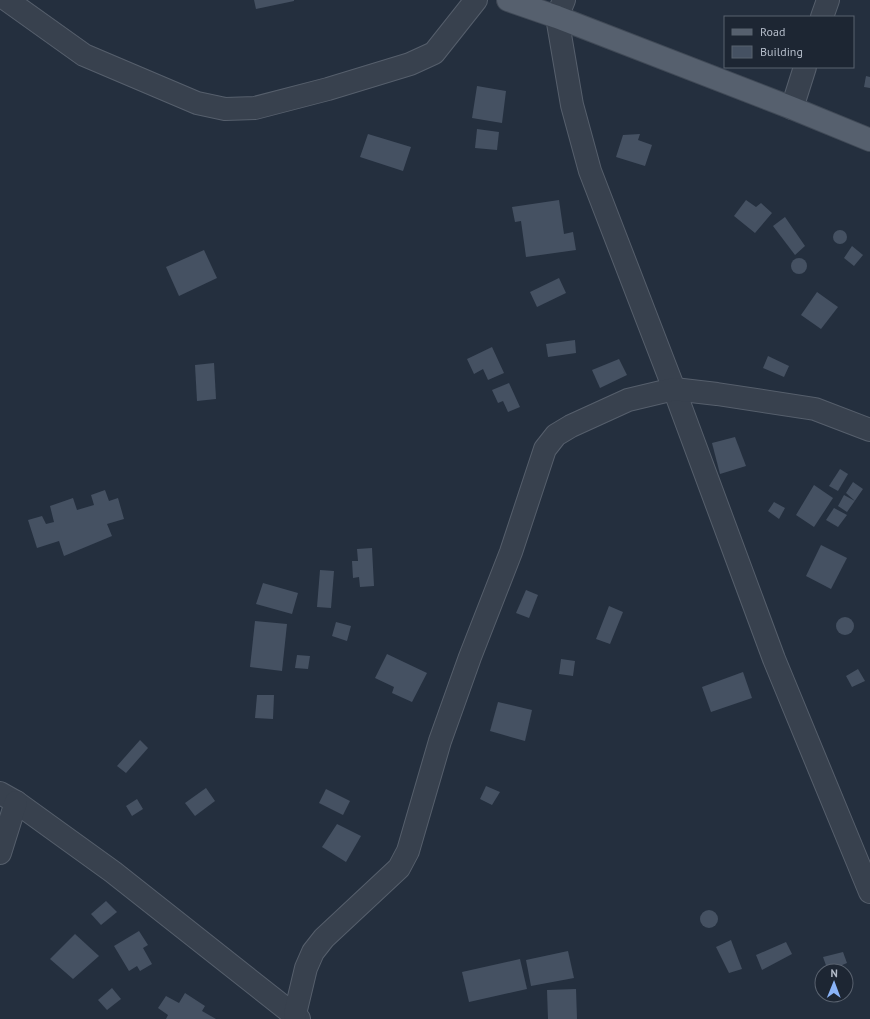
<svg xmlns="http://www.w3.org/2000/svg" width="870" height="1019" viewBox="0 0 870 1019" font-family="'PT Sans',sans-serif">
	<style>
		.building { fill: #455162 }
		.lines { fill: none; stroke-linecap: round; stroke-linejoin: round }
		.minor-casing { stroke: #565f6c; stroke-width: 24 }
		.major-casing { stroke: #414a57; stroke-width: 24 }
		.minor { stroke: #38414e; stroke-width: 22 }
		.major { stroke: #56606e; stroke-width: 22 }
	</style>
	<rect width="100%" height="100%" fill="#242f3e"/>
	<g class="building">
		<path d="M254,0H294V1L256,9Z"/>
		<path d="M866,76L870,77V88L864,87Z"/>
		<path d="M477,86L506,91L502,123L472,118Z"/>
		<path d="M477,129L499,132L497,150L475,148Z"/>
		<path d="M368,134L411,147L403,171L360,157Z"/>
		<path d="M640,134L638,140L652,145L645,166L616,157L623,135Z"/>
		<path d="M559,200L564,234L573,232L576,250L526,257L521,221L515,222L512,207Z"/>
		<path d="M746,200L756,207L761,203L772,213L755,233L734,216Z"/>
		<path d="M785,217L805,246L795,255L773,226Z"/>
		<circle cx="840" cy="237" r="7"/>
		<path d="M852,246L863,255L854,266L844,258Z"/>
		<path d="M204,250L217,278L179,296L166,267Z"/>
		<circle cx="799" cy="266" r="8"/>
		<path d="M559,278L566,293L537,307L530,292Z"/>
		<path d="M817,292L838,307L821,329L801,315Z"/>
		<path d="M575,340L576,353L548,357L546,344Z"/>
		<path d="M492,347L504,373L488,380L483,369L474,374L467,359Z"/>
		<path d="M768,356L789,366L784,377L763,368Z"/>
		<path d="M619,359L627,375L600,388L592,370Z"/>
		<path d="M214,363L216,399L197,401L195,365Z"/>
		<path d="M509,383L520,407L508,412L503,401L498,403L492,390Z"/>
		<path d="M735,437L746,466L720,474L712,443Z"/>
		<path d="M840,469L848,474L838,491L829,486Z"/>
		<path d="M853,482L863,489L847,512L838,506L844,495L855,501L846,493Z"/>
		<path d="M814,485L833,498L814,527L796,515Z"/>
		<path d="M105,490L109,501L118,498L124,519L107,524L112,536L64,556L59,541L37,548L28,520L42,516L46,524L54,522L50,506L73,498L77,510L94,505L91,495Z"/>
		<path d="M774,502L785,508L779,519L768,511Z"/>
		<path d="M834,508L847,515L838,527L826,520Z"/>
		<path d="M821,545L847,558L831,589L806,576Z"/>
		<path d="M372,548L374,586L360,587L359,577L353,578L352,561H358L357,549Z"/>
		<path d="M320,570L334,571L331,608L317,607Z"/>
		<path d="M263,583L298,593L292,614L256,604Z"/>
		<path d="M526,590L538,595L529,618L516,613Z"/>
		<path d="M609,606L623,612L610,644L596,639Z"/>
		<circle cx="845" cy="626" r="9"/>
		<path d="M255,621L287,624L282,671L250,667Z"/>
		<path d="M336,622L351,626L347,641L332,636Z"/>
		<path d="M387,654L427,673L412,702L392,693L394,687L375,678Z"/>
		<path d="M297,655L310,656L308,669L295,668Z"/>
		<path d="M561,659L575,661L573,676L559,674Z"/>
		<path d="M858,669L865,681L852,687L846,676Z"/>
		<path d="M743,672L752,698L711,712L702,687Z"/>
		<path d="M257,695H274L273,719L255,718Z"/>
		<path d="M498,702L532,710L525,741L490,731Z"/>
		<path d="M140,740L148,748L126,773L117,766Z"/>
		<path d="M486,786L500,792L492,805L480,799Z"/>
		<path d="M206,788L215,801L195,816L185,803Z"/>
		<path d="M326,789L350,801L343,815L319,803Z"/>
		<path d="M137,799L143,809L132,816L126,806Z"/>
		<path d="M337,824L361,836L346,862L322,847Z"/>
		<path d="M106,901L117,912L101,925L91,914Z"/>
		<circle cx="709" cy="919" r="9"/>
		<path d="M139,931L148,945L143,948L152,964L140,971L137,966L129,971L114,946Z"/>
		<path d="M75,934L99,956L73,979L50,959Z"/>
		<path d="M731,940L742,969L729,973L716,947Z"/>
		<path d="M786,942L792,954L762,970L756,955Z"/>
		<path d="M568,951L574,978L531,986L526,960Z"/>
		<path d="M843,952L847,963L828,971L823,957Z"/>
		<path d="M520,959L527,989L469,1002L462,972Z"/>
		<path d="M112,988L121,999L107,1010L98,1000Z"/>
		<path d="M576,989L577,1019H548L547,990Z"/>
		<path d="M185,993L205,1006L202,1011L216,1019H166L168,1015L158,1008L166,996L179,1003Z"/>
	</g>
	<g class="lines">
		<g class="minor-casing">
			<g id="minor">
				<path d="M7,0L84,55L197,103L225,109L255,108L328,89L410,64L434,53L476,0"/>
				<path d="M564,0L557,17L572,105L590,171L674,389L774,659L870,892"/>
				<path d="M822,17L828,0"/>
				<path d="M792,108L805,67"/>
				<path d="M0,793L16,802L113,872L299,1019"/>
				<path d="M0,853L16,802"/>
				<path d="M295,1014L306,968L313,952L324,938L399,868L408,851L440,741L470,657L511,552L545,449L556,435L571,426L628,400L674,389L717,394L815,409L870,430"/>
			</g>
		</g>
		<g class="major-casing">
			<path id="major" d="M508,0L557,17L792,108L870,140"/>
		</g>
		<use href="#minor" class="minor"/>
		<use href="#major" class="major"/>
	</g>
	<rect x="724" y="16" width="130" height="52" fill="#1d2633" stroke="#59626f"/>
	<rect x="732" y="29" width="20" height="6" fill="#56606e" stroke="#59626f"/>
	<text x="760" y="36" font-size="12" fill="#b4bcc9">Road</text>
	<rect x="732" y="46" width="20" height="12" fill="#455162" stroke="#59626f"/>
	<text x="760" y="56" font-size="12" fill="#b4bcc9">Building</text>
	<g transform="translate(834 983) rotate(1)"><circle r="19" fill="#1d2633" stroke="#59626f"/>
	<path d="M0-3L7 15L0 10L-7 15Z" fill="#8ab4f8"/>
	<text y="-6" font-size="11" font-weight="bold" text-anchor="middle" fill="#b4bcc9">N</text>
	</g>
</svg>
